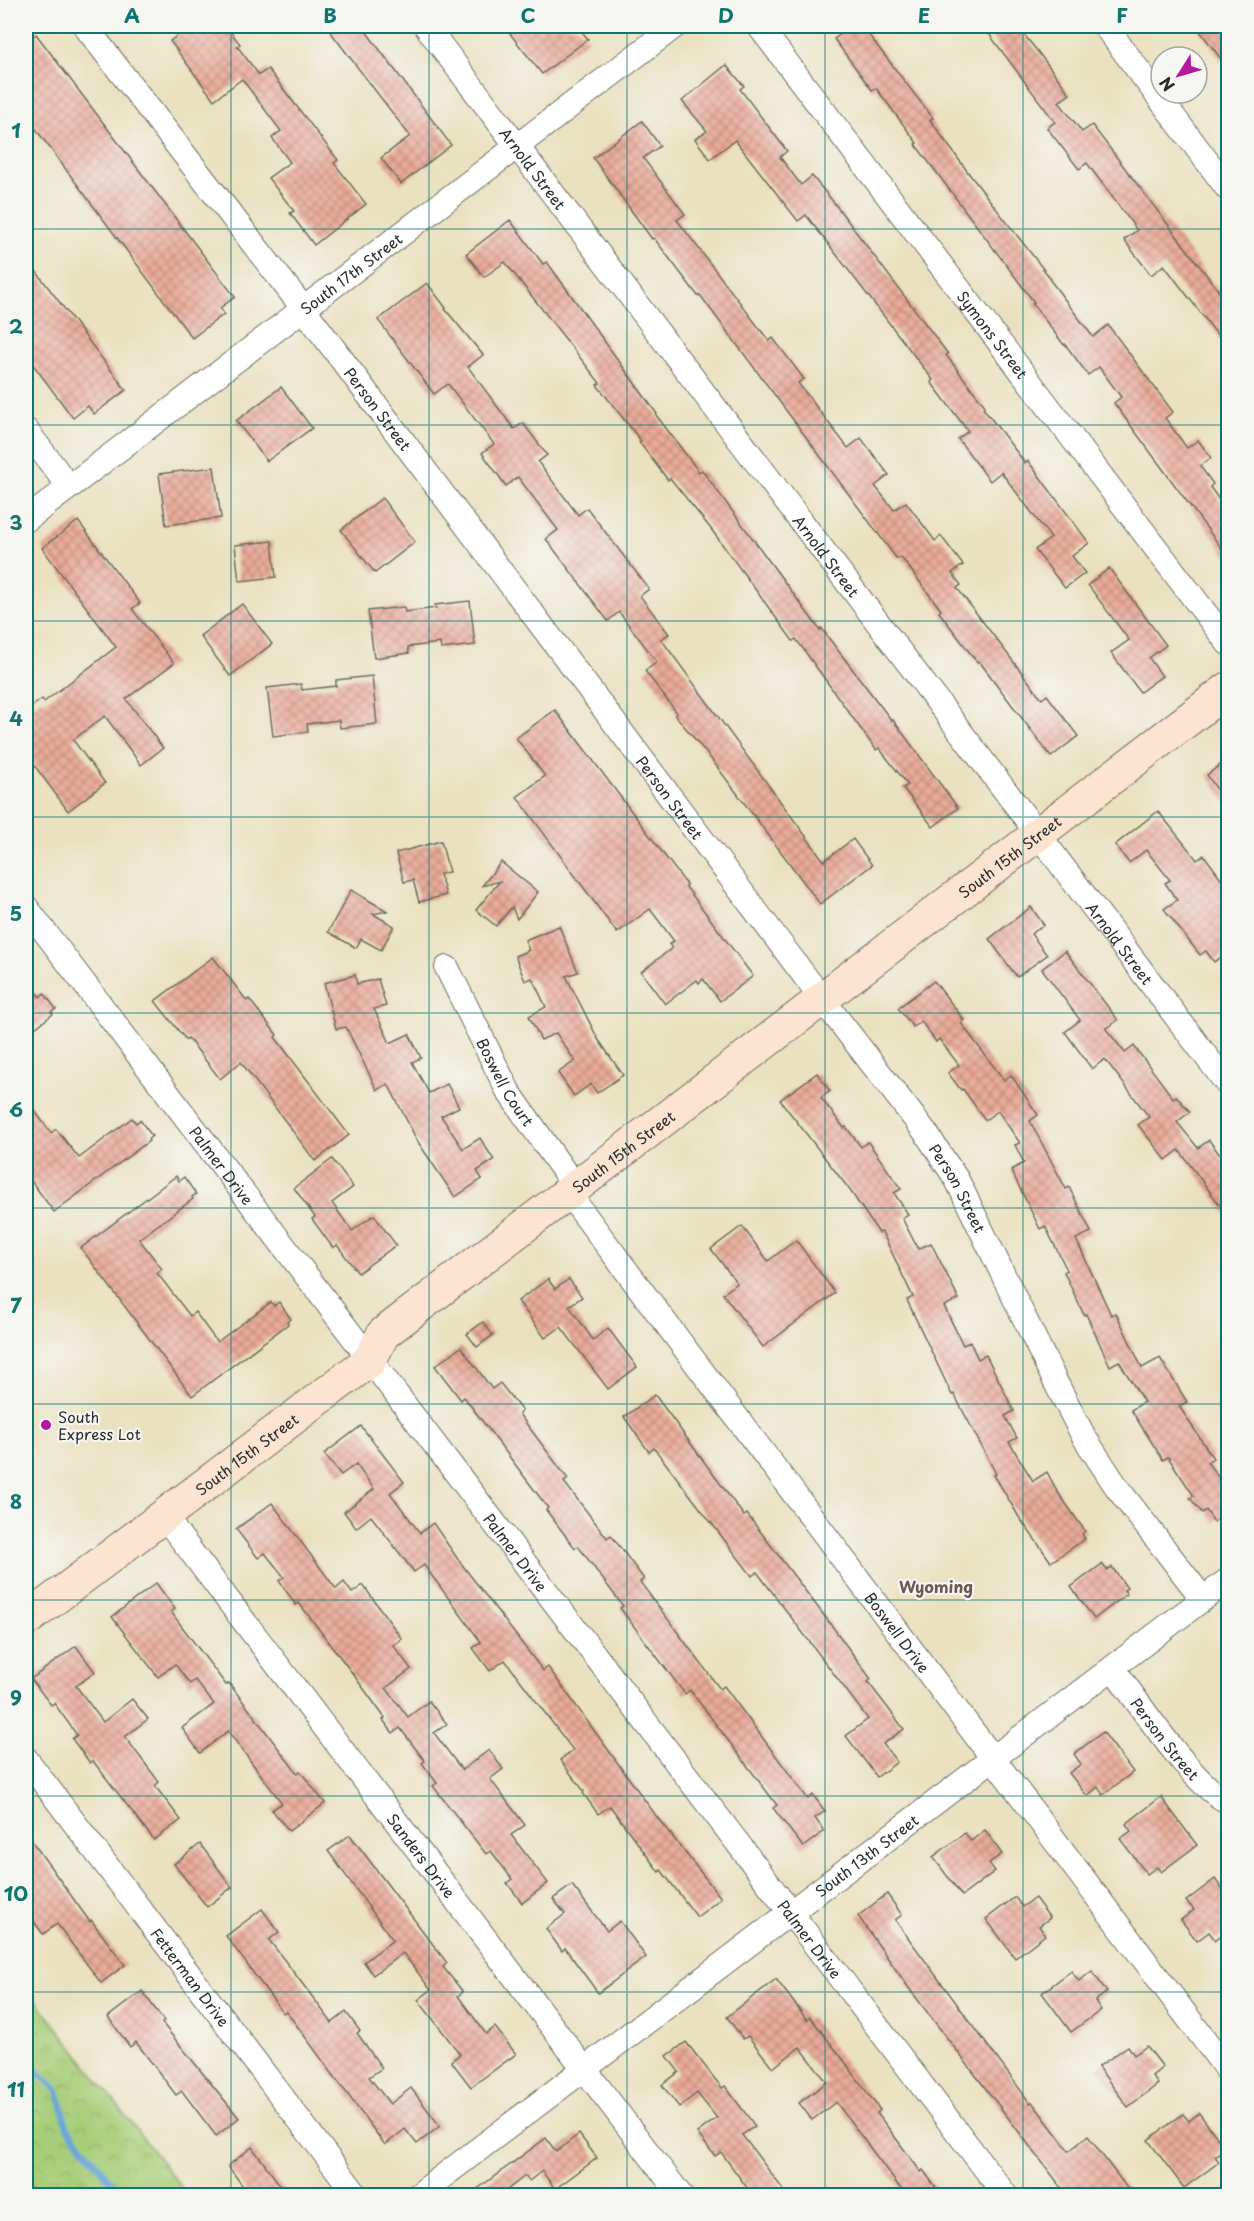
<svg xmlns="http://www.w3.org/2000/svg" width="1254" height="2221" viewBox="0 0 1254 2221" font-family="'Playpen Sans',sans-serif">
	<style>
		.park { fill: url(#park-crowns); stroke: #697c52; stroke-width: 1.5 }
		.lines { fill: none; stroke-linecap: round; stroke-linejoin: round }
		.stream { stroke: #67a6d9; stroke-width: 6 }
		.building { fill: url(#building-cross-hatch) }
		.street-casing { stroke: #6e6b5f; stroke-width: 26 }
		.secondary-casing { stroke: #6e6b5f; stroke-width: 35 }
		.street { stroke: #fff; stroke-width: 24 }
		.secondary { stroke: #fde4d1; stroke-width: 33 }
		.grid { fill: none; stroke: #0f766e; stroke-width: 1.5; stroke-opacity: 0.55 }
		.poi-dot { fill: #b5179e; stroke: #f6f6f2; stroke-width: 2 }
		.labels { text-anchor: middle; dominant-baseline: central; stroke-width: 4.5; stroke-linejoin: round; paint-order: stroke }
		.street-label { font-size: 15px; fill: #2b2b2b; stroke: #f6f6f2 }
		.poi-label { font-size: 15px; fill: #2b2b2b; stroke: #f6f6f2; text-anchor: start }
		.neighbourhood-label { font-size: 16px; font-weight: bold; fill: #6e5852; stroke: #f6f6f2 }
		.neatline { fill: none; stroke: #0f766e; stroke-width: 2 }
		.grid-label { font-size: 20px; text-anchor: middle; font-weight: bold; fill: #0f766e }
	</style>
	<defs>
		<pattern id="park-crowns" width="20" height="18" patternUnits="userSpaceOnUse" patternTransform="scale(1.5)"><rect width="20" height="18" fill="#a7ce78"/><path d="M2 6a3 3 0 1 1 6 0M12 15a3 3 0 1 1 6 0" fill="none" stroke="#90b168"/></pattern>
		<pattern id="building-cross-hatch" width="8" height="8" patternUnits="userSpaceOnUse" patternTransform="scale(1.5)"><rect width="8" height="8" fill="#eaab9a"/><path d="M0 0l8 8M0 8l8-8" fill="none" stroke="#be8b7e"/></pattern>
	</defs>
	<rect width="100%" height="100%" fill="#f6f6f2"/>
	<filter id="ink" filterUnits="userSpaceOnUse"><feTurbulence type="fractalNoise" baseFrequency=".0167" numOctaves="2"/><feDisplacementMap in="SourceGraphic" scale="12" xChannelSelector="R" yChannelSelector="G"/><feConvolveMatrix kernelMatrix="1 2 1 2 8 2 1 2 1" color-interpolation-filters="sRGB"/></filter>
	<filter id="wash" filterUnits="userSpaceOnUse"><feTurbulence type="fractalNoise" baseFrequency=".008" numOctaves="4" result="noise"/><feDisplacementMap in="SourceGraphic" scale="24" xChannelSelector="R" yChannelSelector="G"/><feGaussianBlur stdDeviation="1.35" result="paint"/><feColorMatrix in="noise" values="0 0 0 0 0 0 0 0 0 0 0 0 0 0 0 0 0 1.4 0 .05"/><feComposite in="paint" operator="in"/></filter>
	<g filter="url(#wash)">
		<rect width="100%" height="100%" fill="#eae1c0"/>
		<path class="park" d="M26,1987L187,2195H41L26,2178Z"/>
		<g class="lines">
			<path class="stream" d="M26,2062L58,2090L67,2127L123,2196"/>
		</g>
		<g id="blocks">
			<g class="building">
				<path d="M191,26H226L240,44L237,46L259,75L268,69L338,160L334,163L366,204L314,245L290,213L294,211L268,178L290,162L272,138L281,131L242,79L214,100L170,41Z"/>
				<path d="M326,26H362L451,145L401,184L381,158L410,136Z"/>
				<path d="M504,26H577L588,39L542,74Z"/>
				<path d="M852,26H862L933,118L930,120L970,175L1051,279L1050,280L1093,337L1108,325L1173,412L1165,418L1187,448L1198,440L1211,458L1200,466L1213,484L1210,487L1228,512V557L1114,403L1121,397L1099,367L1088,375L1065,344L1064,345L1032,303L1034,302L915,144L917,143L876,88L872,90L834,39Z"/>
				<path d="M983,26H1017L1038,52L1070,94L1059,102L1082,132L1092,125L1228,303V349L1164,265L1151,275L1124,240L1137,230L1087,163L1079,169L1047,128L1055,122Z"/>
				<path d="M1196,26H1228V68Z"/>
				<path d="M36,34L235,297L220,308L224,314L192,338L26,116V42Z"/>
				<path d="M726,65L744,86L740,89L787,151L780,157L801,185L812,176L835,204L948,354L946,355L985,406L983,408L1025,463L1028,461L1089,543L1072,556L1085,573L1065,588L1035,550L1051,538L1001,472L990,481L958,439L968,431L931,382L933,380L806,215L798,221L735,140L710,159L695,139L707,131L682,101Z"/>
				<path d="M642,121L660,146L643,158L685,214L677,220L769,341L773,338L804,379L798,383L848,448L861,438L889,475L875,486L894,510L906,502L935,541L941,536L963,565L952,573L961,585L957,588L1042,699L1047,695L1078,736L1051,757L979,661L977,662L939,612L941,610L901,557L897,559L700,295L698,296L654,238L652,239L593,158Z"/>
				<path d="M510,220L543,264L547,262L657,414L656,415L699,472L702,470L820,630L821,628L892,721L893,720L958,808L933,827L903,788L908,785L879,748L876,750L796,639L793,641L711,529L670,478L668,480L639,442L641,441L597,385L600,383L505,262L484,277L466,254Z"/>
				<path d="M26,258L126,390L94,414L88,406L73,418L26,355V336L32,332L26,323Z"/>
				<path d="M427,283L446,308L445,309L483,355L468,367L514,429L523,423L547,455L538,462L578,515L587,508L649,589L640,596L669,634L661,639L824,861L853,839L872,865L820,904L712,760L675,715L677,713L645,671L657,662L619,612L608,621L546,539L558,530L518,477L506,486L482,453L494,444L448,384L434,394L378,320Z"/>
				<path d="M281,387L312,428L267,461L236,421Z"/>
				<path d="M214,467L221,518L166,525L159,474Z"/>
				<path d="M382,498L415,542L375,573L341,530Z"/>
				<path d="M78,521L140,603L132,609L174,663L126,699L163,748L141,765L105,716L73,740L105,783L68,811L26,754V711L42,699L44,702L116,647L42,548Z"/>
				<path d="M272,541L276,577L239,581L235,545Z"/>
				<path d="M1109,568L1166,645L1149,658L1162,676L1140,692L1111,653L1129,640L1088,585Z"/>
				<path d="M470,601L475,645L441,649L440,643L408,647L409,653L374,658L368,611L404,607L405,612L436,608L435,605Z"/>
				<path d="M242,604L272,644L230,676L200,636Z"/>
				<path d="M372,676L377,724L340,728L339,720L307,724L308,732L273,736L267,688L301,684L302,690L336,686V680Z"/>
				<path d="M555,710L687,885L686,887L753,976L720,1001L703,979L699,983L697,980L665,1004L641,972L672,948L669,944L674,941L650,909L617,933L517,797L545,776L516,738Z"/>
				<path d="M1228,759V805L1207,775Z"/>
				<path d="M1158,811L1197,860L1204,855L1228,888V952L1214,962L1206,951L1200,955L1164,909L1177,900L1165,883L1170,880L1146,850L1129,863L1115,845Z"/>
				<path d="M441,841L449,872L440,874L446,895L419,902L413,880L404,882L396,853Z"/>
				<path d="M501,862L538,892L517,919L512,907L496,926L476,910L500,881L482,886Z"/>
				<path d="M351,890L387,911L373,914L394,926L381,950L361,939L356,948L328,932Z"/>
				<path d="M1031,907L1044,925L1031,934L1047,955L1017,977L989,939Z"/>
				<path d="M559,926L578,972L566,976L598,1039L623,1075L597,1093L591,1084L574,1096L558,1073L575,1061L556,1033L541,1040L529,1016L546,1007L532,978L525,981L515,956L529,950L525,940Z"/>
				<path d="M1065,951L1118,1020L1106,1029L1125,1053L1134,1046L1173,1098L1176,1096L1190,1112L1177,1122L1198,1148L1209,1140L1228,1166V1216L1179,1150L1166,1160L1138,1125L1149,1117L1105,1059L1092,1069L1065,1032L1080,1020L1042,969Z"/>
				<path d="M213,957L247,1001L249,999L277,1035L275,1037L349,1135L315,1161L241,1062L220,1079L188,1038L186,1040L155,1001Z"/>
				<path d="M355,975L357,984L378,979L386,1006L374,1009L390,1043L409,1034L421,1058L412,1062L429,1093L447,1084L459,1107L441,1116L463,1149L480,1138L494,1160L477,1171L482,1179L455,1197L418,1142L388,1084L377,1090L346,1027L336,1029L324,983Z"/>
				<path d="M934,981L964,1020L961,1023L1004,1080L1011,1075L1038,1115L1030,1121L1066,1189L1069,1187L1091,1232L1076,1239L1111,1315L1116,1313L1142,1368L1160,1358L1187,1402L1179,1406L1213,1458L1207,1462L1228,1490V1511L1214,1522L1206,1510L1202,1513L1190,1498L1194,1496L1168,1457L1163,1460L1131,1410L1144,1402L1119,1361L1110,1366L1086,1314L1084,1315L1064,1272L1067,1270L1045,1226L1040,1229L1011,1170L1024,1163L1015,1145L1020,1143L998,1111L985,1120L963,1089L961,1090L948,1073L959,1065L939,1039L936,1042L921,1021L913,1027L898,1008Z"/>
				<path d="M36,992L40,997L44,993L56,1009L51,1012L53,1014L26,1035V1000Z"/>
				<path d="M817,1073L830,1091L821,1098L844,1128L846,1127L861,1147L868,1142L901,1189L894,1193L908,1214L902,1218L918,1249L931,1243L959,1299L944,1306L963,1345L970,1342L978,1359L986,1355L1014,1411L1005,1416L1017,1438L1009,1442L1033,1481L1047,1472L1057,1491L1085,1531L1082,1534L1085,1539L1051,1562L1019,1517L994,1475L996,1474L954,1394L952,1395L907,1300L913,1297L882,1232L879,1233L849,1189L780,1100Z"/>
				<path d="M26,1099L51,1133L56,1129L79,1158L132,1118L136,1123L140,1120L152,1136L148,1139L149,1141L54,1212L26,1174Z"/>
				<path d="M332,1159L353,1187L332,1203L352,1231L374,1215L396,1245L358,1273L337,1245L333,1248L312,1219L315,1217L294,1188Z"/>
				<path d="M176,1176L179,1181L184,1177L196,1194L192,1197L193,1199L139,1239L162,1269L157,1273L190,1316L195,1312L217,1342L271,1302L274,1306L279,1302L291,1319L287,1322L288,1324L192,1396L81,1248Z"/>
				<path d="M742,1226L768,1261L796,1240L835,1293L763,1347L723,1294L737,1283L711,1249Z"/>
				<path d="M548,1279L555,1289L569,1279L582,1297L569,1306L593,1340L608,1328L637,1367L608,1389L561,1327L545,1338L518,1301Z"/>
				<path d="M483,1322L493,1335L477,1347L467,1334Z"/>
				<path d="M461,1347L492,1389L500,1383L522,1411L519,1414L568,1479L564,1482L607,1538L611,1535L644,1579L640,1582L720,1689L724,1686L808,1799L813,1795L825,1811L815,1818L824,1831L803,1847L773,1808L777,1805L690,1690L685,1694L620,1608L623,1606L578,1546L575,1548L546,1510L548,1508L499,1443L464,1397L461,1400L435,1366Z"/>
				<path d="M655,1395L744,1516L747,1514L832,1626L871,1679L868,1682L904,1729L883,1744L897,1762L877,1777L846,1736L868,1719L757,1572L752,1576L654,1448L649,1452L624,1417Z"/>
				<path d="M361,1426L404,1482L390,1493L420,1533L433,1523L457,1558L543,1671L548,1667L657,1817L721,1898L697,1917L661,1870L659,1872L610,1806L598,1814L583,1793L584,1791L560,1760L573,1750L505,1660L490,1671L473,1648L481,1642L424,1565L414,1572L371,1516L356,1528L344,1512L374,1489L356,1464L341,1475L324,1454Z"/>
				<path d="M272,1503L336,1589L344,1582L352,1593L363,1585L402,1639L393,1645L411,1669L386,1688L408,1717L429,1701L447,1724L434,1733L462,1770L489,1750L503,1769L490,1779L525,1825L511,1835L548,1883L522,1903L507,1883L512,1879L491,1851L486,1854L433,1786L437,1783L422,1763L425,1761L400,1728L393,1733L383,1720L385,1718L353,1674L299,1603L296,1605L279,1581L284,1577L265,1553L258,1558L236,1529Z"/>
				<path d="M1102,1564L1107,1570L1112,1567L1127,1588L1124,1590L1127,1594L1094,1619L1071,1587Z"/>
				<path d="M156,1583L175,1609L171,1612L226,1685L229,1683L297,1773L300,1771L325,1803L289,1831L272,1810L282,1803L228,1731L200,1753L182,1728L214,1704L195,1680L190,1684L175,1664L158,1677L112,1617Z"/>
				<path d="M76,1646L95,1672L76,1686L103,1722L132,1699L148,1719L125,1737L159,1782L155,1786L181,1820L154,1840L93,1761L90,1763L72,1739L77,1735L54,1703L51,1705L31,1679Z"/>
				<path d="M1103,1732L1133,1772L1103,1795L1098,1787L1087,1796L1069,1773L1081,1764L1074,1754Z"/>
				<path d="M1161,1797L1197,1845L1161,1872L1157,1867L1147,1874L1120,1839L1131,1831L1126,1824Z"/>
				<path d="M985,1830L1002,1854L989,1863L995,1871L962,1896L933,1857L965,1833L971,1841Z"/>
				<path d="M26,1833L90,1922L91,1920L125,1965L101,1983L57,1924L43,1934L26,1911Z"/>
				<path d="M350,1835L447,1963L443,1967L463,1992L458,1996L486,2034L495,2027L516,2054L471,2087L451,2061L460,2054L418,2000L431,1990L403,1953L373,1975L364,1962L393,1940L328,1851Z"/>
				<path d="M200,1844L232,1887L207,1907L174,1864Z"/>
				<path d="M1215,1879L1228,1897V1930L1215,1940L1209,1932L1197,1941L1181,1920L1194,1910L1186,1901Z"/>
				<path d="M572,1885L607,1931L620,1921L646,1957L598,1993L565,1948L562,1951L546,1929L565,1914L553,1899Z"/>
				<path d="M887,1894L902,1915L895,1920L1030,2103L1032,2102L1069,2151L1088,2136L1133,2196H1087L1082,2189L1073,2196H1068L911,1991L858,1916Z"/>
				<path d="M1015,1897L1022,1907L1035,1898L1050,1918L1039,1926L1045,1935L1015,1958L986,1919Z"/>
				<path d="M262,1909L279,1932L269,1940L314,1999L332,2023L346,2012L360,2031L357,2033L382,2068L369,2077L390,2104L411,2088L440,2126L417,2144L405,2129L385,2145L286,2011L283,2013L226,1936Z"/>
				<path d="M1071,1971L1079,1981L1092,1971L1107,1992L1095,2001L1101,2010L1071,2032L1042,1993Z"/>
				<path d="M776,1979L807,2020L810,2017L842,2058L880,2110L877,2113L921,2172L923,2170L942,2196H906L836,2102L812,2120L799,2103L827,2082L800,2047L773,2068L748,2036L743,2039L727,2017Z"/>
				<path d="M142,1991L164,2021L162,2023L239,2118L216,2136L182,2091L176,2095L136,2042L130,2047L108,2017Z"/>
				<path d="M686,2042L722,2088L725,2086L755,2126L742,2135L788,2196H753L721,2152L715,2156L697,2133L717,2118L697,2093L679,2107L662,2085L679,2072L667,2056Z"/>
				<path d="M1128,2046L1134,2055L1147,2046L1163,2067L1152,2076L1158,2084L1128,2107L1098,2067Z"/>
				<path d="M1199,2113L1225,2148L1215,2156L1219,2162L1184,2188L1148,2140L1183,2114L1189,2121Z"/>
				<path d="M579,2134L597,2158L555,2189L542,2171L529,2181L525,2176L499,2196H468L546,2138L556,2152Z"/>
				<path d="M252,2147L288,2196H250L228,2166Z"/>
			</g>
		</g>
	</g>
	<g filter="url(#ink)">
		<use href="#blocks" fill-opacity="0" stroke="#6e6b5f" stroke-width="1.5"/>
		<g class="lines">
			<g class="street-casing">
				<g id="street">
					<path id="s1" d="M85,26L303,308L822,999L926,1133L957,1180L1056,1383L1084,1437L1118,1489L1203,1599"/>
					<path id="s2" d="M426,26L1228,1085"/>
					<path id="s3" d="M759,26L1228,643"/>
					<path d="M1105,26L1228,189"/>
					<path d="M26,430L69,487"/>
					<path id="s4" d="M26,520L675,26"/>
					<path id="s5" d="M26,907L1006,2196"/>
					<path id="s6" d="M447,968L508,1091L575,1187"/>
					<path id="s7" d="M568,1193L1228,2071"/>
					<path id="s8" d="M164,1516L681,2196"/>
					<path id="s9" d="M1113,1668C1135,1698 1197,1791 1228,1801"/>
					<path id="s10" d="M26,1759L357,2196"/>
					<path id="s11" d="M417,2196L1228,1580"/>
				</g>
			</g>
			<g class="secondary-casing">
				<g id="secondary">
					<path id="s12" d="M26,1620L370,1360L383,1334L1228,689"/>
				</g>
			</g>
			<use href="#street" class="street"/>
			<use href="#secondary" class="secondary"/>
		</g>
	</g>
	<path class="grid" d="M231,26V2196M429,26V2196M627,26V2196M825,26V2196M1023,26V2196M26,229H1228M26,425H1228M26,621H1228M26,817H1228M26,1013H1228M26,1208H1228M26,1404H1228M26,1600H1228M26,1796H1228M26,1992H1228"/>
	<circle class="poi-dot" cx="46" cy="1425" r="6"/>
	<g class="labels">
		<g class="street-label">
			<text stroke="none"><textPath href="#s2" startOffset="178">Arnold Street</textPath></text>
			<text stroke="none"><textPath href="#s4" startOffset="408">South 17th Street</textPath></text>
			<text stroke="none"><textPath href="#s3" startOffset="387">Symons Street</textPath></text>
			<text stroke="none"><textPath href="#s1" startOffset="482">Person Street</textPath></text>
			<text stroke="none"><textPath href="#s2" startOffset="664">Arnold Street</textPath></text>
			<text stroke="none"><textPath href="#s1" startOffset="968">Person Street</textPath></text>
			<text stroke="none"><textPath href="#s12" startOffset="1248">South 15th Street</textPath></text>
			<text stroke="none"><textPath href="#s2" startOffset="1150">Arnold Street</textPath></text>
			<text stroke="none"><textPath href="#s6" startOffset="128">Boswell Court</textPath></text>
			<text stroke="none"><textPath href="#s12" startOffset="762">South 15th Street</textPath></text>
			<text stroke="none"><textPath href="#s5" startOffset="324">Palmer Drive</textPath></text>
			<text stroke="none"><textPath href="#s1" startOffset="1454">Person Street</textPath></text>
			<text stroke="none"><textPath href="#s12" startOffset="276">South 15th Street</textPath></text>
			<text stroke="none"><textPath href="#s5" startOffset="810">Palmer Drive</textPath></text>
			<text stroke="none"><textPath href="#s7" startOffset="549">Boswell Drive</textPath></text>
			<text stroke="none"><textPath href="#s9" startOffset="88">Person Street</textPath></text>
			<text stroke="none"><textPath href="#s11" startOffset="564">South 13th Street</textPath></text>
			<text stroke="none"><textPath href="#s8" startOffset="426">Sanders Drive</textPath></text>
			<text stroke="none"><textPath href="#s5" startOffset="1296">Palmer Drive</textPath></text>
			<text stroke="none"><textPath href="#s10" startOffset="273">Fetterman Drive</textPath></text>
		</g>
		<g class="poi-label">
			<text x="58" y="1416">South<tspan x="58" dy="17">Express Lot</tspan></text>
		</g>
		<g class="neighbourhood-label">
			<text x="936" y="1586">Wyoming</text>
		</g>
	</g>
	<rect width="1254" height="2221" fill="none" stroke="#f6f6f2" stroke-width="66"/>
	<g transform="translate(1179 75) rotate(233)"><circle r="28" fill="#f6f6f2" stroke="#a5a5a2" stroke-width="1.5"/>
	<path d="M0-4.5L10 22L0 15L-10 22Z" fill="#b5179e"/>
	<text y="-9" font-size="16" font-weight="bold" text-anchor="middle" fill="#2b2b2b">N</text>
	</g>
	<rect x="33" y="33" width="1188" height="2155" class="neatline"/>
	<g class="grid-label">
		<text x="132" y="23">A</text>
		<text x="330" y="23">B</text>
		<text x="528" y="23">C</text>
		<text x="726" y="23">D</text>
		<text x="924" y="23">E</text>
		<text x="1122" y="23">F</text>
		<text x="16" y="138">1</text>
		<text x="16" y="334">2</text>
		<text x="16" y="530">3</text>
		<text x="16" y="726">4</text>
		<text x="16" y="921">5</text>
		<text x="16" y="1117">6</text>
		<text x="16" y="1313">7</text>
		<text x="16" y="1509">8</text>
		<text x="16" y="1705">9</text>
		<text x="16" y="1901">10</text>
		<text x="16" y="2097">11</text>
	</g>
</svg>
